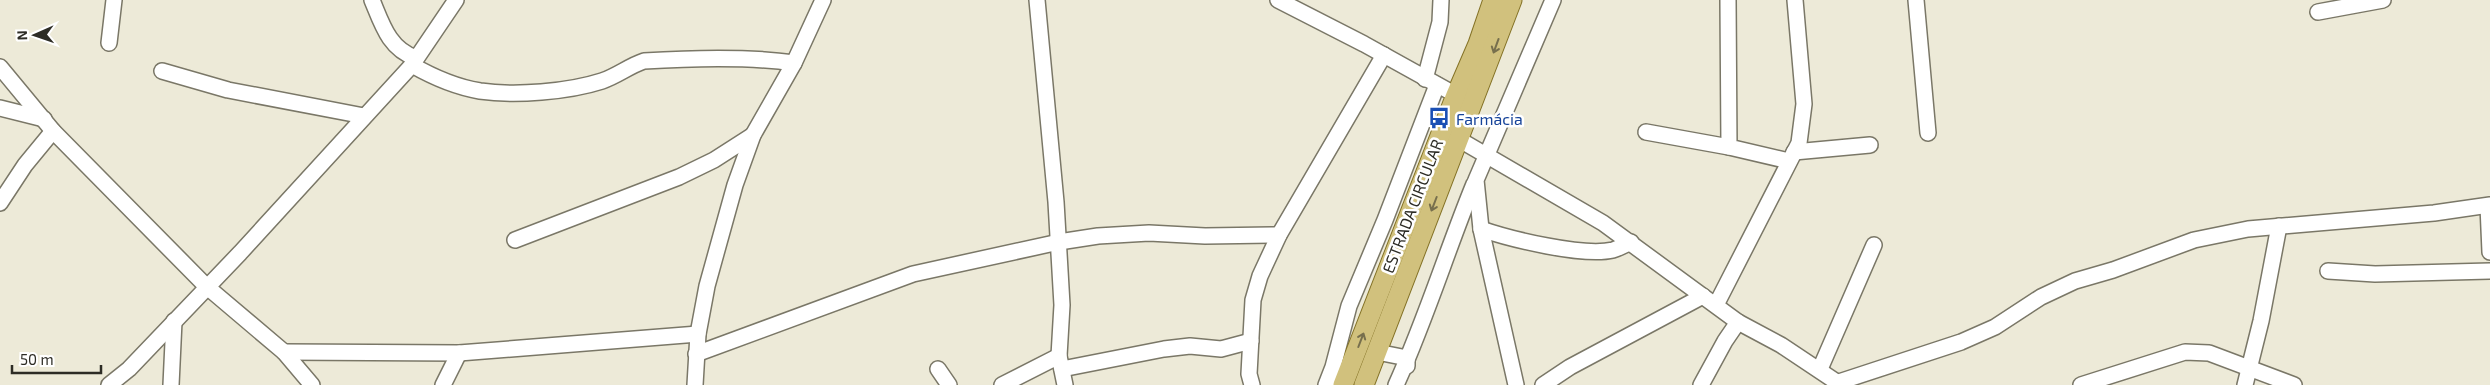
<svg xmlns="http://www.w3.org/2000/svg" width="2490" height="385" viewBox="0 0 2490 385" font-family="'Exo 2',sans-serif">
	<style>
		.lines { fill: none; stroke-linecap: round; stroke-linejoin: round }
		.minor-casing { stroke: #7a7767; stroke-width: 18 }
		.major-casing { stroke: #847226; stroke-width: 21 }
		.minor { stroke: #fff; stroke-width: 15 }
		.major { stroke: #d1c17d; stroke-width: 19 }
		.oneway { stroke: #776f4d }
		.labels { text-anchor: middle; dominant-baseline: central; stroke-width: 5; stroke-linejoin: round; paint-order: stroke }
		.transit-label { font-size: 16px; fill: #164399; stroke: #fff; text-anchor: start }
		.street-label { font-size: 16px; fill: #2d2c25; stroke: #fff }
	</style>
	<rect width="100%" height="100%" fill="#edead8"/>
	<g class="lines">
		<g class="minor-casing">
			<g id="minor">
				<path d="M372,0C382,24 389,49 416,58"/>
				<path d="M1037,0L1056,202L1062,305L1059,356L1065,385"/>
				<path d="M1278,0L1364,44L1456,95"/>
				<path d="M1728,0L1729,147L1789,161"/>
				<path d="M1916,0L1928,133"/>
				<path d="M2318,12L2383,0"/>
				<path d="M109,43L114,0"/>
				<path d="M412,65C433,77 456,87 480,91C515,96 568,92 602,81C617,76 629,66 644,61C691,58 746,56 794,63"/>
				<path d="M0,67L53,131L206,286L284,352L312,385"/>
				<path d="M162,71L228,90L364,116"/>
				<path d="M1425,79L1440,22L1441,0"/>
				<path d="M0,108L44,119"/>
				<path d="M1646,132L1729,147"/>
				<path d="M1460,140L1603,223L1738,322L1781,345L1841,385"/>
				<path d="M1794,152L1870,145"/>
				<path d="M0,203L25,165L53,131"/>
				<path d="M2488,206L2490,252"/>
				<path d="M1481,229C1510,239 1583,257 1613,250C1619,248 1625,245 1631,242"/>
				<path d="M515,240L679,177L714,160L753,135"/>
				<path d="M2328,271L2375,274L2490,271"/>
				<path d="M1716,305L1799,143L1804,104L1795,0"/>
				<path d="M284,352L459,353L698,334"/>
				<path d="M1377,352L1407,358V366"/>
				<path d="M696,354L913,274L1059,242L1098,236L1149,233L1205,236L1279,235"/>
				<path d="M938,369L949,385"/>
				<path d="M1062,369L1164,349L1190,346L1221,349L1251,341"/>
				<path d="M1820,369L1874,245"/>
				<path d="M1839,382L1961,342L1995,327L2041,297L2075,281L2113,270L2194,240L2248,229L2434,213L2490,205"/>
				<path d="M109,385L129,369L240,253L412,65L456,0"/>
				<path d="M171,385L174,321"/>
				<path d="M443,385L459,353"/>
				<path d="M695,385L698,334L707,286L735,185L753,135L794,63L823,0"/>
				<path d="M1002,385L1059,356"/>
				<path d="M1252,385L1249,374L1253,300L1260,276L1279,235L1384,55"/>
				<path d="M1326,385L1333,367L1349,306L1385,220L1437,85"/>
				<path d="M1396,385C1426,319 1447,250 1474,184"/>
				<path d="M1516,385L1481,229L1476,180L1553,0"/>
				<path d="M1543,385L1570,367L1703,296"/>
				<path d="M1701,385L1725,341L1738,322"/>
				<path d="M2081,385L2185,352L2209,353L2294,385"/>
				<path d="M2245,385L2261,321L2279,226"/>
			</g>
		</g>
		<g class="major-casing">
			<g id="major">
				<path d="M1343,385L1456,95L1478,44L1493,0"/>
				<path d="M1364,385L1512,0"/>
			</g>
		</g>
		<use href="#minor" class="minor"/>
		<use href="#major" class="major"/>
	</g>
	<defs><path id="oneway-shaft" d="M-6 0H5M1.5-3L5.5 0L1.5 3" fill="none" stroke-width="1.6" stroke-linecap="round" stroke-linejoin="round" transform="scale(1.25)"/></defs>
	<g class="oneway">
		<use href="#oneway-shaft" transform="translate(1496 46) rotate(110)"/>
		<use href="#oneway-shaft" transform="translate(1434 204) rotate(111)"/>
		<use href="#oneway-shaft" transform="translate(1361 340) rotate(-69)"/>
	</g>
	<defs>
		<g id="bus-bare" transform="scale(1.725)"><path d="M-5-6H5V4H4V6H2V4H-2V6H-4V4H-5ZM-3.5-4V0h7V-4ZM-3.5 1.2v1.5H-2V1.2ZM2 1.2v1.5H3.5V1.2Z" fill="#1a4fb4" stroke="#fff" stroke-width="2.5" paint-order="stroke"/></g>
	</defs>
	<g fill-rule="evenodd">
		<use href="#bus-bare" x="1439" y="118"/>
	</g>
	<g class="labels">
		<g class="transit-label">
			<text x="1456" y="118">Farmácia</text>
		</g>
		<g class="street-label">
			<text transform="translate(1412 206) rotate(-69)">ESTRADA CIRCULAR</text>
		</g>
	</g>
	<g transform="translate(35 35) rotate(268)" stroke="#ffffff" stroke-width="4" paint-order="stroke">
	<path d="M0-4L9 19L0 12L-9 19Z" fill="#2d2c25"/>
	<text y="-8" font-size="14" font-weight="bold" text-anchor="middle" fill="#2d2c25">N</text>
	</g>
	<path d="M12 365v8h89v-8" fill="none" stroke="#2d2c25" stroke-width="2.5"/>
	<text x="20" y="365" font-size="15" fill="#2d2c25" stroke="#ffffff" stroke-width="4" paint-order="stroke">50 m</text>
</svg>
